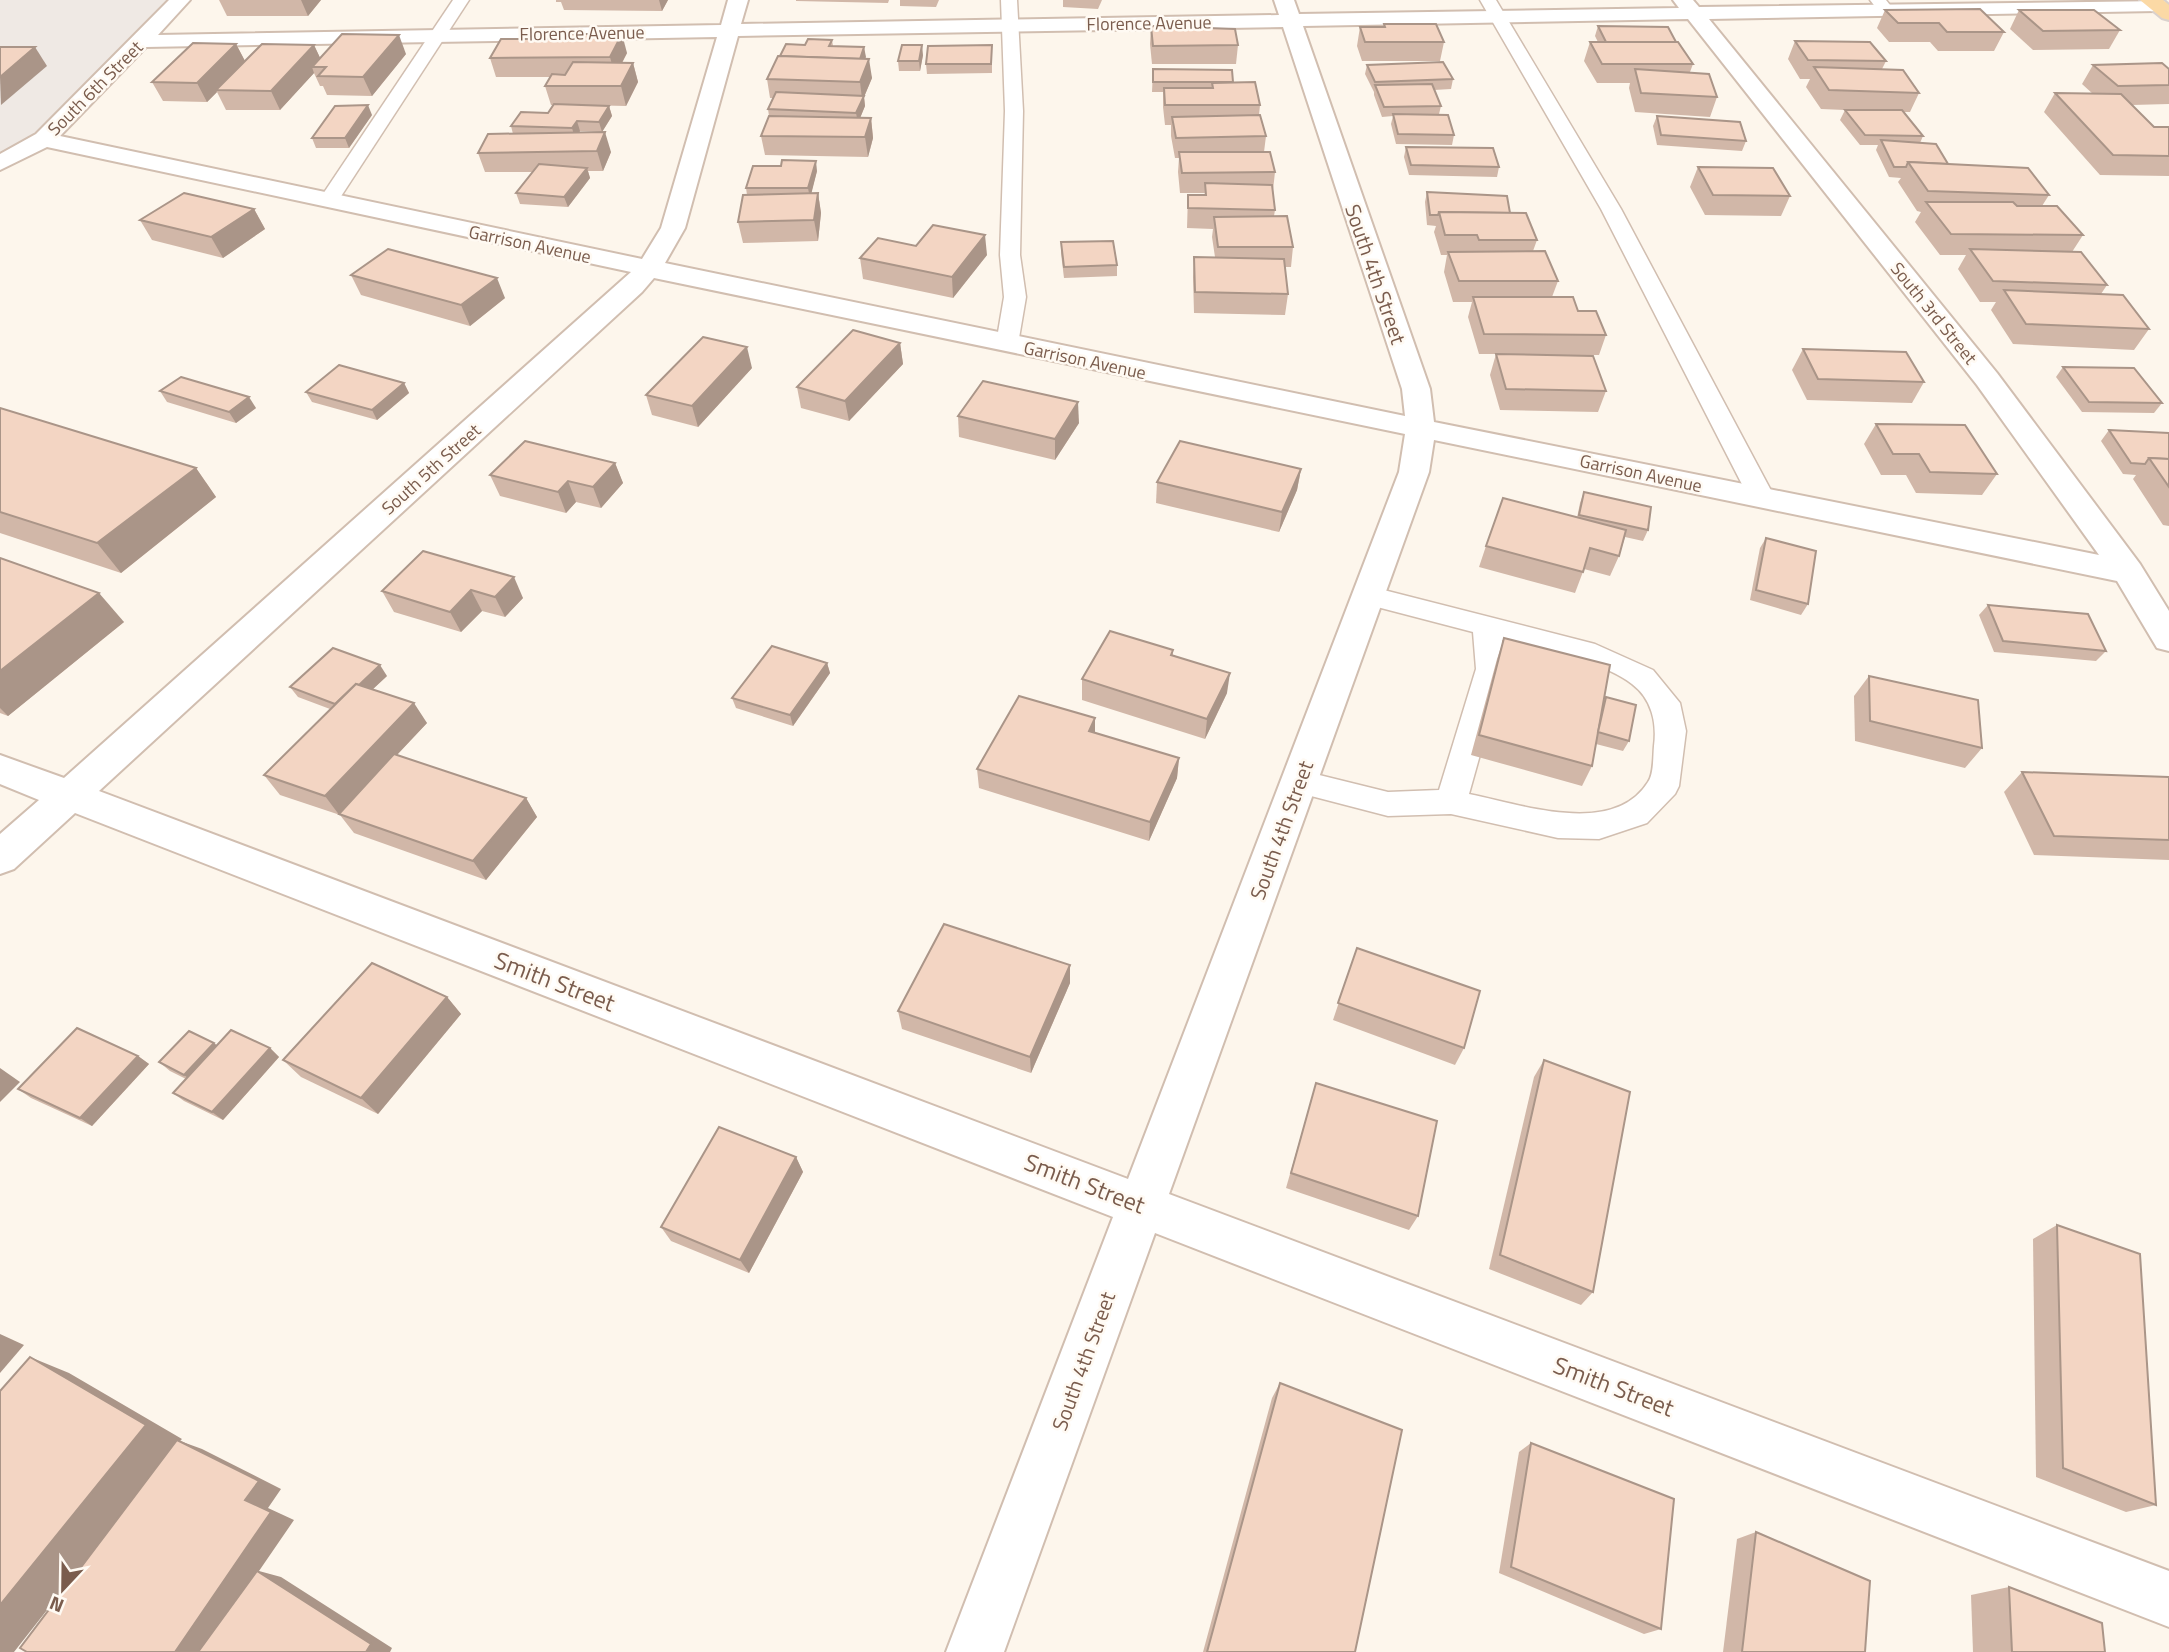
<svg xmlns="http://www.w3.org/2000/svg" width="2169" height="1652" viewBox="0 0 2169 1652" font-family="'Titillium Web',sans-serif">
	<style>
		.industrial { fill: #efe9e4 }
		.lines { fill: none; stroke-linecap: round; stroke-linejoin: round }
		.lane-casing { stroke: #d1beb0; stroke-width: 3 }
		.street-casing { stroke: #d1beb0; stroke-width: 4 }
		.primary-casing { stroke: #dad1cd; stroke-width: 4 }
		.lane { fill: #fff; fill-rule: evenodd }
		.street { fill: #fff; fill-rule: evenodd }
		.primary { fill: #fbd9a5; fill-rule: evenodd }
		.wall { fill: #d1b7a8 }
		.shaded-wall { fill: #aa9588 }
		.building { fill: #f3d5c3; stroke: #aa9588; stroke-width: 2 }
		.labels { text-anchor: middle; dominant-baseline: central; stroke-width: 5; stroke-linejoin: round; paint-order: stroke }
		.far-street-label { font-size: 18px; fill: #7a5c4d; stroke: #fffaf3 }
		.street-label { font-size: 21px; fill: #7a5c4d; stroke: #fffaf3 }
		.near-street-label { font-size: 24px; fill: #7a5c4d; stroke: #fffaf3 }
	</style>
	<rect width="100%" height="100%" fill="#fdf6ec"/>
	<path class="industrial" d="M0,0H184L0,167Z"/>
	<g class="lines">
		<g class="lane-casing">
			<g id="lane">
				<path d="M453,0H469L336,204H322L319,200Z"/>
				<path d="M1001,0H1017L1023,111L1020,255L1026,297L1018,344L1015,349H999L996,344L1004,297L1000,255L1005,111Z"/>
				<path d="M1480,0H1496L1621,209L1775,498L1771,504L1762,506L1753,504L1749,498L1601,209Z"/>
				<path d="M1870,0H1886L1894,10L1886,15L1880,13Z"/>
				<path d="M1368,586L1595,644L1653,670L1680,703L1686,731L1679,786L1675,794L1647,823L1599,839L1558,838L1451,814L1388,816L1288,790L1284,782L1288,774L1299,770L1388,792L1439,790L1476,669L1473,632L1358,602L1354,595L1358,588ZM1502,640C1541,650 1601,660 1632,684C1652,699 1657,723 1654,746C1653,756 1654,774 1648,782C1613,838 1520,804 1469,794L1504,669Z"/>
			</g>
		</g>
		<g class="street-casing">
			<path id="street" d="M169,0H190L158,35L721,25L728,0H748L741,24L1279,15L1274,0H1294L1299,14L1679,8L1673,0H1693L1699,7L2164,1L2167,5L2164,9L2157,11L1709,19L1997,373L2140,564L2169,611V651L2157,648L2117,581L1434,440L1429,472L1169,1194L2169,1571V1627L1155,1233L1004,1652H946L1113,1217L75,813L14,869L0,874V834L39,800L0,784V755L64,778L631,272L47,147L0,170V154L36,134ZM1688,19L1977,385L2099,555L1434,422L1430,389L1303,26ZM1283,27L1402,389L1405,416L665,263L685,228L738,36ZM717,37L661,228L642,259L60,136L146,47ZM654,278L1405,434L1399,472L1128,1179L99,791L642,292Z"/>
		</g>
		<g class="primary-casing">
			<path id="primary" d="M2140,0H2163L2169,5V20L2162,18Z"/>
		</g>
		<use href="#lane" class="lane"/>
		<use href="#street" class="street"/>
		<use href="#primary" class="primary"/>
	</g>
	<g class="wall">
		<path d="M219,0H321L308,16H227Z"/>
		<path d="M556,0H668L662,11L564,10L561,2H556Z"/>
		<path d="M796,0H889L888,3L796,1Z"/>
		<path d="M900,0H939L936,7L900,6Z"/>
		<path d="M1063,0H1102L1098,9L1063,7Z"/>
		<path d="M1885,10L2004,32L1994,51H1938L1930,42H1889L1877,28Z"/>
		<path d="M2019,10L2120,30L2109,49L2033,50L2010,29Z"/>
		<path d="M1384,24L1444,42L1440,61H1362L1357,46L1360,27H1383Z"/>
		<path d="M1151,26L1238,45L1236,64H1152L1150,44Z"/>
		<path d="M1598,26L1676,42L1693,64L1690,72L1717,97L1710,117L1635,112L1629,88L1630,83H1597L1584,61L1590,42H1598L1595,36Z"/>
		<path d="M832,40L833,46L864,47L865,59L872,78L864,97L865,106L860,118H871L873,138L868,157L765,155L761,136L769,116L768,109L774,98H770L767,79L805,45Z"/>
		<path d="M1795,41L1886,61L1882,69L1919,93L1910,112H1904L1923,136L1920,143L1948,164L2049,195L2042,206L2083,235L2072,252L2107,285L2101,294L2149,329L2134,350L2013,344L1991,310L1996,302H1980L1958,269L1966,255H1940L1915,222L1921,212L1917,211L1898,182L1901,178L1889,177L1876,150L1878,145H1860L1840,120L1845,110L1821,109L1806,87L1810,79H1800L1788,59Z"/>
		<path d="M236,44L245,61L314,45L320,58L406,54L372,96L327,95L323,86H320L314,73L280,110H226L217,92L207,102L163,101L152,82Z"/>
		<path d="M992,45V73L927,74L926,64Z"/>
		<path d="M627,53L622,63H633L638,82L626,106L584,105L609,106L612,116L602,132L580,131L579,133L611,152L603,171H588L590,178L568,207L520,204L516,193L533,172H485L478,153L513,134L511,126L548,113L553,105H551L545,86L550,77H496L490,58Z"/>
		<path d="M923,55L920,71H899L898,61Z"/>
		<path d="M1367,65L1453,79L1451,89L1434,90L1441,106L1439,114L1454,135L1452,145L1396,144L1391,124L1393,116L1382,117L1374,95V92L1365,74Z"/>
		<path d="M2093,65L2169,69V104L2132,105L2154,127H2169V176L2100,175L2044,112L2055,93L2093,94L2082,84Z"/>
		<path d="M1153,69L1233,82L1260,105L1259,115L1266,136L1264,152L1275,172L1273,190L1275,210L1274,216L1293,247L1291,267H1285L1288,294L1285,315L1194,313L1193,277L1194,257H1215L1212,237L1213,229L1187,228L1188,195H1204L1205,193H1180L1178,172L1179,158H1175L1171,136V125H1165L1163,107V92H1152Z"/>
		<path d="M372,115L349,148H316L312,138Z"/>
		<path d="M1657,116L1746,141L1742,151L1657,145L1653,126Z"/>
		<path d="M1406,147L1499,167L1497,177L1409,175L1404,157Z"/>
		<path d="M1698,167L1790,196L1781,216L1705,215L1690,187Z"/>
		<path d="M817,171L811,193H818L821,213L818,241L743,243L738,222L747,195L746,188Z"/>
		<path d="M1427,192L1510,213L1537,240L1533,251L1558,281L1552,297L1578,311L1606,335L1599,355H1518L1606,391L1598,412L1500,410L1490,375L1496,354H1479L1468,317L1472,302H1453L1444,272L1447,255H1441L1434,232L1436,226L1427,225L1425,202Z"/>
		<path d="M254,209L265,229L223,258L152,240L140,220Z"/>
		<path d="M1061,242L1117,265V276L1064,278L1061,253Z"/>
		<path d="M916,246L987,255L953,298L863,279L860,258Z"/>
		<path d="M351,275L505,298L470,326L361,295Z"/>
		<path d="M900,343L903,364L849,421L801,408L797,387Z"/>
		<path d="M1803,349L1924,382L1912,403L1807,400L1792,370Z"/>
		<path d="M2063,367L2162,403L2154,413L2082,412L2056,377Z"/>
		<path d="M752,368L698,427L652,415L646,395Z"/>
		<path d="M404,383L409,393L377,420L312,402L306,392Z"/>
		<path d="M160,391L256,408L236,423L167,402Z"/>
		<path d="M0,408L196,468L216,497L121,573L0,533Z"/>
		<path d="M958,416L1079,423L1055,460L959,437Z"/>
		<path d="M1876,424L1997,474L1982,495L1916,493L1906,475H1881L1864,444Z"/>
		<path d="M2109,430L2169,433V526L2163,525L2133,479L2136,475L2123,474L2101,441Z"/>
		<path d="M615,463L623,483L601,508L576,502L566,513L500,496L490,475Z"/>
		<path d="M1301,469L1297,490L1279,532L1156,503L1157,482Z"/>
		<path d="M1584,492L1648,530L1643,541L1625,537L1619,556L1610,576L1584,569L1575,593L1479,567L1486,546L1577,518L1580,503Z"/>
		<path d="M1766,538L1808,604L1801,615L1750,600L1760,548Z"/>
		<path d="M423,551L523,598L505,617L482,611L461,632L394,612L382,591Z"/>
		<path d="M0,558L124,622L8,716L0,713Z"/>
		<path d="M1988,605L2106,651L2096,661L1994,652L1979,615Z"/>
		<path d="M1504,638L1604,701L1606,697L1629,741L1623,751L1596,744L1592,766L1582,786L1471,755L1497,659Z"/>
		<path d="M1173,650V655L1227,693L1205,739L1082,700V679Z"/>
		<path d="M827,663L830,673L793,726L736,708L732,698Z"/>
		<path d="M387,676L373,689L427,723L397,755L526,798L537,817L486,880L354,833L340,815L280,795L264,775L330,709L298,697L290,687Z"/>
		<path d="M1869,676L1982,748L1965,768L1855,741L1854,696Z"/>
		<path d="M1095,718V733L1179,758L1177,778L1149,841L979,788L977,769Z"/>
		<path d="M2022,772L2169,777V860L2034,855L2004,792Z"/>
		<path d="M1357,948L1464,1048L1455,1065L1333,1020Z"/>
		<path d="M1070,965V983L1031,1073L902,1029L898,1011Z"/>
		<path d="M447,997L461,1014L378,1114L301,1077L283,1060Z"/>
		<path d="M217,1045L270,1048L279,1057L223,1120L184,1101L173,1093L186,1079L170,1071L159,1062Z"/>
		<path d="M138,1056L149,1064L92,1126L31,1098L18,1089Z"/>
		<path d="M1544,1060L1593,1292L1581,1305L1489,1269L1534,1077Z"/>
		<path d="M1316,1083L1418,1216L1409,1230L1286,1188Z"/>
		<path d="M796,1157L803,1172L749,1273L671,1241L661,1227Z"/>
		<path d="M2057,1225L2156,1505L2126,1512L2036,1477L2033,1239Z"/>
		<path d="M1280,1383L1355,1652H1203L1272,1398Z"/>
		<path d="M1531,1443L1661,1629L1644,1634L1499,1573L1519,1452Z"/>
		<path d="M1756,1532L1865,1652H1723L1737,1539Z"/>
		<path d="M2009,1587L2105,1652H1973L1971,1595Z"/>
	</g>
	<g class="shaded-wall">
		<path d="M301,0H321L308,16Z"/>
		<path d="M659,0H668L662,11Z"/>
		<path d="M622,34L627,53L615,76L610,57Z"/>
		<path d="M399,35L406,54L372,96L363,77Z"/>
		<path d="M236,44L246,63L216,90L217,92L207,102L197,83Z"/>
		<path d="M314,45L323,64L312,67L314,73L280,110L271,91Z"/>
		<path d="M922,45L923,55L920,71L919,61Z"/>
		<path d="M35,47L47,66L1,105L0,77Z"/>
		<path d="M864,47L866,57L860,72L858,62Z"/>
		<path d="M869,59L872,78L864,97L865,106L858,123L856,113L862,99L860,82Z"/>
		<path d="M633,63L638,82L626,106L621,86Z"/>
		<path d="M368,105L372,115L349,148L345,138Z"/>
		<path d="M609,106L612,116L602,132L599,122Z"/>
		<path d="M871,118L873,138L868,157L865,137Z"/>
		<path d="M577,121L580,131L575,138L572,128Z"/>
		<path d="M605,132L611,152L603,171L597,151Z"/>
		<path d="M816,161L817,171L810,199L808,188Z"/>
		<path d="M587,168L590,178L568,207L564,197Z"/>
		<path d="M818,193L821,213L818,241L814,220Z"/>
		<path d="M254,209L265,229L223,258L211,237Z"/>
		<path d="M985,235L987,255L953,298L952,277Z"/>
		<path d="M497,278L505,298L470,326L461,305Z"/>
		<path d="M900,343L903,364L849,421L845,401Z"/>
		<path d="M747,347L752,368L698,427L692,406Z"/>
		<path d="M404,383L409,393L377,420L372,410Z"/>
		<path d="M249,397L256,408L236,423L229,412Z"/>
		<path d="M1078,402L1079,423L1055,460V439Z"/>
		<path d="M615,463L623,483L601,508L593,487Z"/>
		<path d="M196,468L216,497L121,573L97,543Z"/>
		<path d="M1301,469L1297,490L1279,532L1282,512Z"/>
		<path d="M568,481L576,502L566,513L558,492Z"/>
		<path d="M514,577L523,598L505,617L495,597Z"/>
		<path d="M471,590L482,611L461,632L450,612Z"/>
		<path d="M99,593L124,622L8,716L0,708V671Z"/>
		<path d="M827,663L830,673L793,726L790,715Z"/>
		<path d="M380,665L387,676L345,715L338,705Z"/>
		<path d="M1230,673L1227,693L1205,739L1207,719Z"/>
		<path d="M414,703L427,723L341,814H339L340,816L325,796Z"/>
		<path d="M1095,718V738L1089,731Z"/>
		<path d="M1179,758L1177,778L1149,841L1150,822Z"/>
		<path d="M526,798L537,817L486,880L473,861Z"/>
		<path d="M1070,965V983L1031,1073L1030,1057Z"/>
		<path d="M447,997L461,1014L378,1114L361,1098Z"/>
		<path d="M214,1043L224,1051L195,1083L184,1075Z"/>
		<path d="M270,1048L279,1057L223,1120L212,1112Z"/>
		<path d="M138,1056L149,1064L92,1126L80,1118Z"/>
		<path d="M0,1068L20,1082L0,1102Z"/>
		<path d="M796,1157L803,1172L749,1273L740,1260Z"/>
		<path d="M0,1334L24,1345L0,1373Z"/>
		<path d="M30,1357L69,1373L182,1439L180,1441L202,1449L281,1489L268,1508L294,1520L259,1571L281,1577L392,1648L390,1652H175L245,1500L180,1441L14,1652H0V1605Z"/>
	</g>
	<g class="building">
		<path d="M1980,9L2004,32H1947L1939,23H1898L1885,10Z"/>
		<path d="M2019,10H2094L2120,30L2043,31Z"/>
		<path d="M1384,24H1436L1444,42H1365L1360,27H1385Z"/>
		<path d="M1151,26L1235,29L1238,45L1153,46Z"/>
		<path d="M1598,26L1668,27L1676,42H1606Z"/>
		<path d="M342,34L399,35L363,77L318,76L326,67H312Z"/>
		<path d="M554,34H622L610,57L490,58L501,39H551Z"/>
		<path d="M808,39L832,40L829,46L864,47L860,59L780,56L786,44L805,45Z"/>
		<path d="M1795,41L1870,42L1886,61L1808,60Z"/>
		<path d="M1590,42H1678L1693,64H1602Z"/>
		<path d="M193,43L236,44L197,83L152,82Z"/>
		<path d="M262,44L314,45L271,91L216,90Z"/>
		<path d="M902,45H922L919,61H898Z"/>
		<path d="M992,45L991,64H926L928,46Z"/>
		<path d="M0,47H35L0,77Z"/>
		<path d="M778,56L869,59L860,82L767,79Z"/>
		<path d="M573,62L633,63L621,86H545L552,74L565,75Z"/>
		<path d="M1443,62L1453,79L1375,82L1367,65Z"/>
		<path d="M2162,63L2169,69V85L2118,86L2093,65Z"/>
		<path d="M1814,67L1903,70L1919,93L1829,90Z"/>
		<path d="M1153,69L1232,70L1233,82H1153Z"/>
		<path d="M1635,69L1709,74L1717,97L1641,93Z"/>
		<path d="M1255,82L1260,105H1165L1164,88H1213L1212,83Z"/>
		<path d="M1432,84L1441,106L1384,107L1375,85Z"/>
		<path d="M776,92L864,96L856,113L768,109Z"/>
		<path d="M2055,93L2121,94L2154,127H2169V156L2113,155Z"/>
		<path d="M554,104L609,106L599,122L577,121L572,128L511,126L521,112L548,113Z"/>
		<path d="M368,105L345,138H312L335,106Z"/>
		<path d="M1845,110H1902L1923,136L1865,135Z"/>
		<path d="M1393,114L1448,115L1454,135L1398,134Z"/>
		<path d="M1260,115L1266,136L1176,138L1172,117Z"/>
		<path d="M769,116L871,118L865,137L761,136Z"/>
		<path d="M1657,116L1740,122L1746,141L1661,135Z"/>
		<path d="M605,132L597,151L478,153L488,134Z"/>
		<path d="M1881,140L1936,144L1948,164L1908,162L1906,167H1894Z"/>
		<path d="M1406,147L1493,148L1499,167L1411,165Z"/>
		<path d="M1179,152H1270L1275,172L1182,173Z"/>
		<path d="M782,160L816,161L808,188H746L753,166H781Z"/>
		<path d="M1908,162L2028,168L2049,195L1928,191Z"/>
		<path d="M539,164L587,168L564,197L516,193Z"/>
		<path d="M1698,167L1773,168L1790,196L1713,195Z"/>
		<path d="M1205,183L1272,185L1275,210L1188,208V195H1206Z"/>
		<path d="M1427,192L1507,196L1510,213L1439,212L1438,215H1430Z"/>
		<path d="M184,193L254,209L211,237L140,220Z"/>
		<path d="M818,193L814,220L738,222L743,195Z"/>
		<path d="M1926,202H2013L2017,206H2057L2083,235L1951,234Z"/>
		<path d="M1439,212L1526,213L1537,240H1479L1477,235H1445Z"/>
		<path d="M1287,216L1293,247H1218L1214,217Z"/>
		<path d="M933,225L985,235L952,277L860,258L878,238L916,246Z"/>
		<path d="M1113,241L1117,265L1064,267L1061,242Z"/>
		<path d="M388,249L497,278L461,305L351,275Z"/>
		<path d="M1970,249L2081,252L2107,285L1993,281Z"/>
		<path d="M1545,251L1558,281H1459L1448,252Z"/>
		<path d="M1194,257L1284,259L1288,294L1195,292Z"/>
		<path d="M2004,290L2123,295L2149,329L2026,324Z"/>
		<path d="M1473,297H1573L1578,311H1596L1606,335L1484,334Z"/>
		<path d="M853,330L900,343L845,401L797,387Z"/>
		<path d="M703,337L747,347L692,406L646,395Z"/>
		<path d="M1803,349L1906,352L1924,382L1818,379Z"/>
		<path d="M1496,354L1593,356L1606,391L1506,389Z"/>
		<path d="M339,365L404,383L372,410L306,392Z"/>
		<path d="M2063,367L2134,368L2162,403L2089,402Z"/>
		<path d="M181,377L249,397L229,412L160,391Z"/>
		<path d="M983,381L1078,402L1055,439L958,416Z"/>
		<path d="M0,408L196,468L97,543L0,512Z"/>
		<path d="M1876,424L1965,425L1997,474L1930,472L1919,454H1893Z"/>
		<path d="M2109,430L2169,433V459L2149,458L2145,464L2131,463Z"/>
		<path d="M525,441L615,463L593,487L568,481L558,492L490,475Z"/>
		<path d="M1180,441L1301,469L1282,512L1157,482Z"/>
		<path d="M2149,458L2169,459V487Z"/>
		<path d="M1584,492L1651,507L1648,530L1579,515Z"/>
		<path d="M1503,498L1626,530L1619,556L1590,548L1583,572L1486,546Z"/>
		<path d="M1766,538L1816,551L1808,604L1756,590Z"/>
		<path d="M423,551L514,577L495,597L471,590L450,612L382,591Z"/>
		<path d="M0,558L99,593L0,671Z"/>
		<path d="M1988,605L2088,614L2106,651L2003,641Z"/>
		<path d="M1110,631L1173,650L1171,655L1230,673L1207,719L1082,679Z"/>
		<path d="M1504,638L1610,665L1592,766L1479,735Z"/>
		<path d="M772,646L827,663L790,715L732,698Z"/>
		<path d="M333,648L380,665L359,685L356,684L335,704L290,687Z"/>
		<path d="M1869,676L1978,700L1982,748L1870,721Z"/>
		<path d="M356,684L414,703L325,796L264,775Z"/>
		<path d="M1019,696L1095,718L1089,731L1179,758L1150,822L977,769Z"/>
		<path d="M1606,697L1636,705L1629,741L1598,732Z"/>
		<path d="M394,754L526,798L473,861L339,814Z"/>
		<path d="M2022,772L2169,777V840L2054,836Z"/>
		<path d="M944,924L1070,965L1030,1057L898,1011Z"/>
		<path d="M1357,948L1480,991L1464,1048L1338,1003Z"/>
		<path d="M372,963L447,997L361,1098L283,1060Z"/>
		<path d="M77,1028L138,1056L80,1118L18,1089Z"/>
		<path d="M231,1030L270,1048L212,1112L173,1093Z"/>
		<path d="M189,1031L214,1043L184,1075L159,1062Z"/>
		<path d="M1544,1060L1630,1092L1593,1292L1500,1255Z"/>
		<path d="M1316,1083L1437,1121L1418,1216L1291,1173Z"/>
		<path d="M719,1127L796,1157L740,1260L661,1227Z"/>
		<path d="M2057,1225L2140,1254L2156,1505L2063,1468Z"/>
		<path d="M30,1357L146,1425L0,1605V1391Z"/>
		<path d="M1280,1383L1402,1430L1355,1652H1207Z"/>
		<path d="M177,1440L259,1481L245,1500L271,1512L175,1652H27L20,1648Z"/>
		<path d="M1531,1443L1674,1499L1661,1629L1511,1567Z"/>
		<path d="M1756,1532L1870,1581L1865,1652H1742Z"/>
		<path d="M257,1571L371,1644L366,1652H198Z"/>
		<path d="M2009,1587L2102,1623L2105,1652H2012Z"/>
	</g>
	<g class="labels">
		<g class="far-street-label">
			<text transform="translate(1149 23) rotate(-1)">Florence Avenue</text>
			<text transform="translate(582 33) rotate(-1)">Florence Avenue</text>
			<text transform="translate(95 88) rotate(-45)">South 6th Street</text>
			<text transform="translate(530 244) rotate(12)">Garrison Avenue</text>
			<text transform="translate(1934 313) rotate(51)">South 3rd Street</text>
			<text transform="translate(1085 360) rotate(12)">Garrison Avenue</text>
			<text transform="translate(431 469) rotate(-42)">South 5th Street</text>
			<text transform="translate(1641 473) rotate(12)">Garrison Avenue</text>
		</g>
		<g class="street-label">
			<text transform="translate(1376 274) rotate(71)">South 4th Street</text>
			<text transform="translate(1281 830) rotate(-70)">South 4th Street</text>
			<text transform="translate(1083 1361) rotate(-70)">South 4th Street</text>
		</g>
		<g class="near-street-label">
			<text transform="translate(555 981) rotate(21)">Smith Street</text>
			<text transform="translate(1085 1183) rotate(21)">Smith Street</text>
			<text transform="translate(1614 1386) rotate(21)">Smith Street</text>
		</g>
	</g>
	<g transform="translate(63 1589) rotate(202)" stroke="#fffaf3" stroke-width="5" paint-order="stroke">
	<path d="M0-5L12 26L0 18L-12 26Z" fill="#7a5c4d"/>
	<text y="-10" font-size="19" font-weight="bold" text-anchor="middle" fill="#7a5c4d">N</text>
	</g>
</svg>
